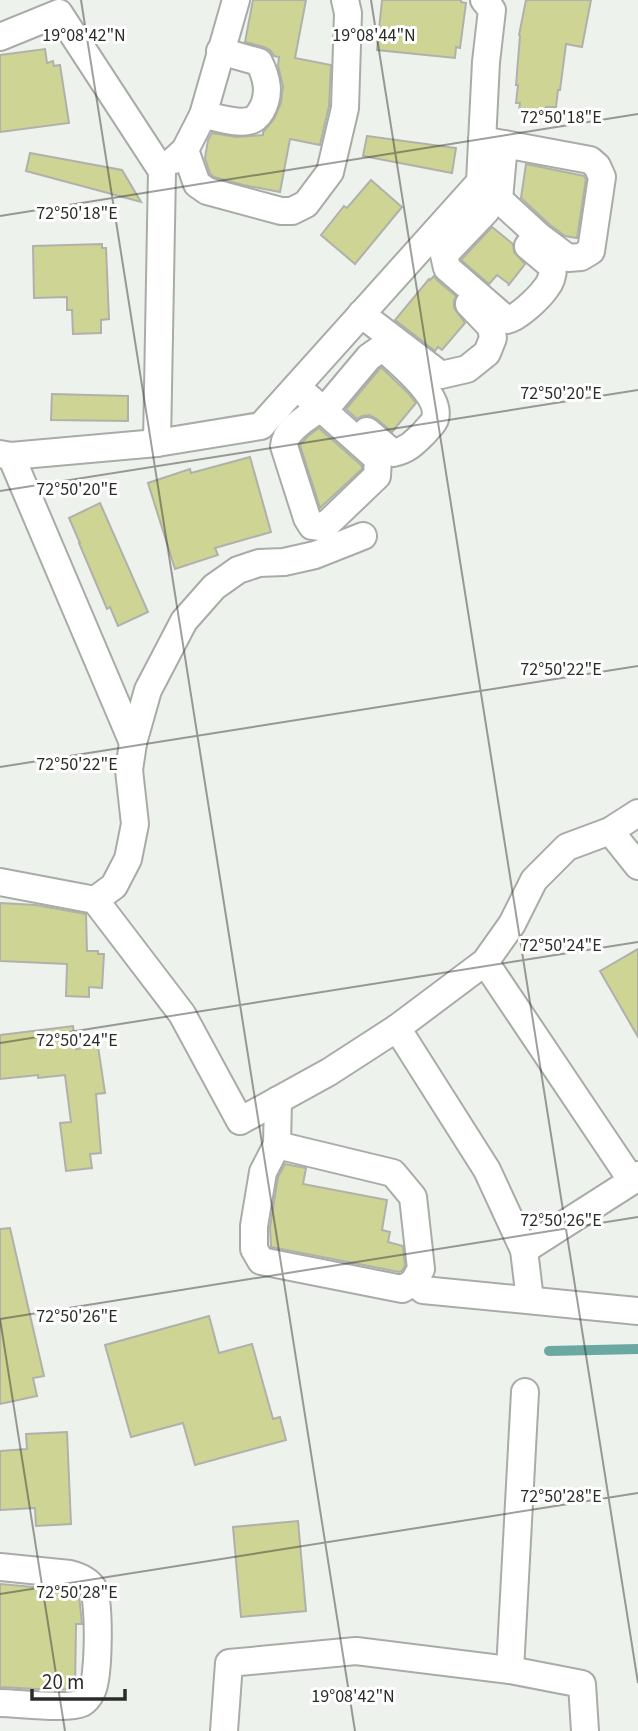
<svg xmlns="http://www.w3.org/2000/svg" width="638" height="1731" viewBox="0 0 638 1731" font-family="'Source Sans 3',sans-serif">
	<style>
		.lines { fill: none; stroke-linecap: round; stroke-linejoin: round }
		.stream { stroke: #6ba8a2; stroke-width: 10 }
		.building { fill: #ced494; stroke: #b0b1aa; stroke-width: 2 }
		.street-casing { stroke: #a8aca6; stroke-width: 30 }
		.street { stroke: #fff; stroke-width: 26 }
		.ticks { fill: none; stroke: #2a2c29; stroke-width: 2; stroke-opacity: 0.45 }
		.ticks-label { font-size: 18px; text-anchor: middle; fill: #2a2c29; stroke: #fff; stroke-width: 6; stroke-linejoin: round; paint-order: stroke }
	</style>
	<rect width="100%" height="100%" fill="#eef2ec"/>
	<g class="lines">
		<path class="stream" d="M549,1351L638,1349"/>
	</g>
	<g class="building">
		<path d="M253,0H306L295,58L331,65L329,106L320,145L290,139L280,192L243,185L214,177L210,174L205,158L208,140L212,133L237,137L263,135V132L274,119L281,103L283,86L278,66L279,57L274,56L270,50L264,47L245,42Z"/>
		<path d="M382,0H461V2L466,3L460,48L456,47L455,58L377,50Z"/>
		<path d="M526,0H591L582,47L566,44L560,90H558L556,107H546L545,113L519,110L520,103H516L518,85H516L520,36L519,35Z"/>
		<path d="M45,49L47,63L53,61L54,66L60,65L69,123L0,132V55Z"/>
		<path d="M367,136L456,148L452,173L363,156Z"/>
		<path d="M30,153L122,170L141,202L26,171Z"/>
		<path d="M526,164L584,176L586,179L577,238L565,236L550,225L521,198Z"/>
		<path d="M371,180L402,207L355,264L321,235L344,206L347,208Z"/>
		<path d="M492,227L513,244L514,252L525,264L508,286L509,284L497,275L489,284L461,260Z"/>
		<path d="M102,244V248H106L109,319L101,320V333L73,334L72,310H67V297L34,298L33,246Z"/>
		<path d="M434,276L437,280L456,296L454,300V308L465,323L442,350L438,347L435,351L395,320L429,279L430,280Z"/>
		<path d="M381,367L408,393L416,403L392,432L377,419L369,415L362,416L357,419L346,409Z"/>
		<path d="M52,394L128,396V421L51,420Z"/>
		<path d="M319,428L362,466V469L320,508L300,445L308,436Z"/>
		<path d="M250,457L271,532L215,548L218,555L175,569L148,483L190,469L191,473Z"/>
		<path d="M100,503L148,612L118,626L110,607L107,609L79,543H80L69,518Z"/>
		<path d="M0,903L36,905L86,914L87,951H98V954H104L102,988L89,987V997L66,996L67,964L0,961Z"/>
		<path d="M638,949V1037L600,971Z"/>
		<path d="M73,1026L76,1049L98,1046L105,1093L96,1094L101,1153L90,1154L92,1168L66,1171L60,1123L71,1122L65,1075L38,1078V1075L0,1079V1035Z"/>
		<path d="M285,1164L306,1168L303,1184L387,1200L382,1230L390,1232L388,1242L403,1246L405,1266L402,1271L399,1272L271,1247L270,1227L278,1177Z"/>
		<path d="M10,1228L44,1376L33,1378L37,1396L0,1404V1229Z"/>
		<path d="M209,1316L219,1353L252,1344L273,1419L280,1417L286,1440L195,1465L183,1423L131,1437L105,1345Z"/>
		<path d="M67,1432L71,1524L36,1526L35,1508L0,1510V1451L27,1449L26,1434Z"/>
		<path d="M298,1521L306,1611L241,1617L233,1527Z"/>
		<path d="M0,1584L67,1590L79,1595L82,1624H76L75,1689L54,1690L0,1687Z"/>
	</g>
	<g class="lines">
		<g class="street-casing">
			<g id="street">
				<path d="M0,37L59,13L162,171L157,443"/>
				<path d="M203,115C217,117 235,124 248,121C255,120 258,116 261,111C271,94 267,78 259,62L220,51"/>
				<path d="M185,150L197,184L207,191L281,211H292L306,204L330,172L345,108L348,13L345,0"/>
				<path d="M174,160L185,150L203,115L236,0"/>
				<path d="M480,182L540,237L568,258L581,257L591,251L602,177L597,166L590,160L482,140"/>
				<path d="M499,199L504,144"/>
				<path d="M486,211L444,255L447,268L507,320C518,318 539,298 546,288C551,282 553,275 553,267L528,246"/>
				<path d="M361,314L441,375L467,369L487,353L493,338L491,327L469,304"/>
				<path d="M297,387L378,459L377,476L328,523L319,527L312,526L307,518L284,446C285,429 308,417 321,408"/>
				<path d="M332,401L369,357L379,350L388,352C402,366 442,396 435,419C434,423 428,428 425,432C415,442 408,450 393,453L367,431"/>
				<path d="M0,454L11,456L157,443L261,426L480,182L486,62L492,10L484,0"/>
				<path d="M11,456L133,743"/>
				<path d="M610,831L638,866"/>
				<path d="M0,882L95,900L182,1014L240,1121L329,1072L397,1028L485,962L512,924L534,880L567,847L610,831L638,813"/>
				<path d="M95,900L114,886L128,859L135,824L129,770L133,743L148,690L184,621L214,587L238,570L259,563L284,562L315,555L363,536"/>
				<path d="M485,962L632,1181"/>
				<path d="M397,1028L487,1170L524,1250L530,1300"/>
				<path d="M277,1145L393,1173L413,1197L421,1269L413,1283L402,1289L261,1261L254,1249V1226L263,1172L277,1145L278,1100"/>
				<path d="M524,1250L632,1181L638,1175"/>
				<path d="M423,1290L638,1311"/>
				<path d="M525,1392L510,1670L582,1684L585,1731"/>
				<path d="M0,1567L70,1574C78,1576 88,1580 93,1588C100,1601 99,1677 92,1691C90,1695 86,1701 82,1703C67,1710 18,1703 0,1703"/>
				<path d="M224,1731L229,1663L356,1651L510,1670"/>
			</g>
		</g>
		<use href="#street" class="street"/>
	</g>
	<path class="ticks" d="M81,0L355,1731M371,0L638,1683M0,216L638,114M0,491L638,390M0,767L638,666M0,1043L638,942M0,1319L638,1217M0,1319L65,1731M0,1594L638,1493"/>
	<g class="ticks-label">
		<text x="84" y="41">19°08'42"N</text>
		<text x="374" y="41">19°08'44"N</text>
		<text x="561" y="123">72°50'18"E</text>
		<text x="77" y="219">72°50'18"E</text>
		<text x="561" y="399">72°50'20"E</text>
		<text x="77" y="495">72°50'20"E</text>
		<text x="561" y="675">72°50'22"E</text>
		<text x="77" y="770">72°50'22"E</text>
		<text x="561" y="951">72°50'24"E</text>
		<text x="77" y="1046">72°50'24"E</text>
		<text x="561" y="1226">72°50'26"E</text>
		<text x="77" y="1322">72°50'26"E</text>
		<text x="561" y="1502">72°50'28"E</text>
		<text x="77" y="1598">72°50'28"E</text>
		<text x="353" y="1702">19°08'42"N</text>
	</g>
	<path d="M32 1689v10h93v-10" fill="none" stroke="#2a2c29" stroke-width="3.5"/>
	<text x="42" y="1689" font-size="21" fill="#2a2c29" stroke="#ffffff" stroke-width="5" paint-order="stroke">20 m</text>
</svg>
